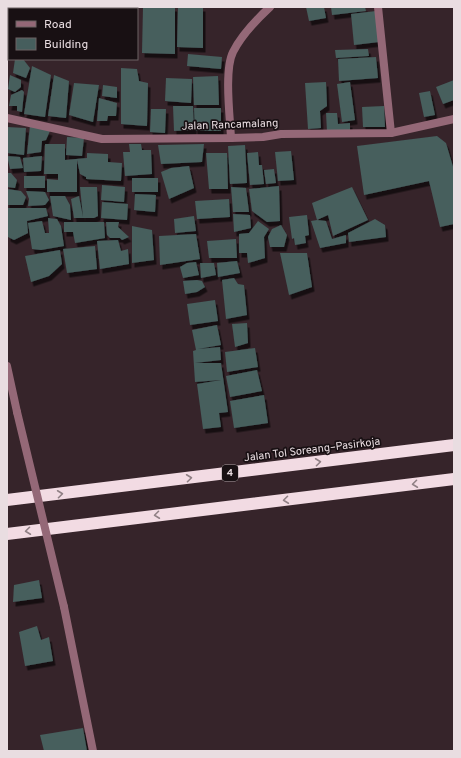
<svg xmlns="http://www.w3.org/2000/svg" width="461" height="758" viewBox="0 0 461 758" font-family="Overpass,sans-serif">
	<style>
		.building { fill: #465e5d; filter: url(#shadow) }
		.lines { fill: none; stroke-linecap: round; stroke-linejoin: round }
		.street { stroke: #946877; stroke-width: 8 }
		.highway { stroke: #f2dbe3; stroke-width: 12 }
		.street-bridge { stroke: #946877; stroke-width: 8 }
		.oneway { stroke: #908085 }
		.labels { text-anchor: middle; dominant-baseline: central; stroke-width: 3.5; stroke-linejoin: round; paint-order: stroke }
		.shield { fill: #181013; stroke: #aaa0a3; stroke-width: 1 }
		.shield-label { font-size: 10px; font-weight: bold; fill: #e9dde1 }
		.street-label { font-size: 11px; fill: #e9dde1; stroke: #181013 }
	</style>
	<defs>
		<filter id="shadow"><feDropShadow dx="2.5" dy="4.5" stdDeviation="0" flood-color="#0009"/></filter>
	</defs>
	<rect width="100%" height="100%" fill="#36242a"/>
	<g class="building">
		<path d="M143,7H175V54L142,53Z"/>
		<path d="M178,7H203V48L177,47Z"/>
		<path d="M306,7H324L326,18L309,21Z"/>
		<path d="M331,7H365L366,11L332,15Z"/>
		<path d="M376,11L379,42L354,45L351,14Z"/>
		<path d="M368,49L369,56L336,58L335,50Z"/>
		<path d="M188,54L222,57L221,69L187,66Z"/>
		<path d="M376,57L378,78L339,81L338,59Z"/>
		<path d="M15,59H23L30,68L26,78L13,73Z"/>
		<path d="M32,66L51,75L45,117L24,114Z"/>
		<path d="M121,68L137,69L139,81L148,83L147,126L121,124Z"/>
		<path d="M10,75L21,80V87L15,92L8,89Z"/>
		<path d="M54,75L69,81L66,118L48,116Z"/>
		<path d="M218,76L219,105H194L193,77Z"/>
		<path d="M166,78L192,79L191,103L165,101Z"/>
		<path d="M454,80V100L443,104L436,87Z"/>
		<path d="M326,82L327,106L320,111L321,128L308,129L305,83Z"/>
		<path d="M350,82L355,120L342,122L337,84Z"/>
		<path d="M74,83L99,85L93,122L69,115Z"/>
		<path d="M103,85L117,87V98L102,96Z"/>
		<path d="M22,90L24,92L22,112L17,111V106H9L11,95Z"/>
		<path d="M430,91L435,115L424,117L419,93Z"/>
		<path d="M99,98L117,103L116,116H108L107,121H97Z"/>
		<path d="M173,106H193L194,130L174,131Z"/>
		<path d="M384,106L385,127H363L362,107Z"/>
		<path d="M194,108H221V131H195Z"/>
		<path d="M151,109H166L165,133L150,132Z"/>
		<path d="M326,113H337L338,124L350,123V131L327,132Z"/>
		<path d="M30,125L50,131L46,140L42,141L41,152L27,154Z"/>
		<path d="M7,127L26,128L24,155L7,153Z"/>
		<path d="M437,136L446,143L454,170V224L440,227L429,181L364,195L357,146Z"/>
		<path d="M67,137L84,138L82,156L66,155Z"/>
		<path d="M45,144H65V160L87,158V153L108,154V162L122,163L121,181L86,179V177L80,174L77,160V192H47V179L58,180V174H44Z"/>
		<path d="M129,144H141L142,150H151L152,174L125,176L123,152H130Z"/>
		<path d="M204,144L202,162L161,164L158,145Z"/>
		<path d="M245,145L247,183L230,184L228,146Z"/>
		<path d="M291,151L294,180L278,181L275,152Z"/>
		<path d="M258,152L259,165H262L264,184L250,185L247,153Z"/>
		<path d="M206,153H227L228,189H209Z"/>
		<path d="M7,156L20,157L23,168L10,169Z"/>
		<path d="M42,156L41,171L24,172L23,158Z"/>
		<path d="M189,166L194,188L169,199L161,172L171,168Z"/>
		<path d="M274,169L276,183L266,184L264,170Z"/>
		<path d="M7,173H11L17,180L15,188L7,187Z"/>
		<rect x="24" y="176" width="21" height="12"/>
		<rect x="132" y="178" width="26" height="14"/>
		<path d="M102,185L125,187L124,202L101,200Z"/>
		<path d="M279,186L280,221L267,222L252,211L249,189Z"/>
		<path d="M80,187H97L98,216L94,218H74L71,199L79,196L83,217Z"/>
		<path d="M231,187L246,188L249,212H233Z"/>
		<path d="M352,187L368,220L333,236L328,215L317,220L326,221L332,239L346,235V243L320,248L311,221L317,220L312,203Z"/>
		<path d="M7,189L21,191L26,197L23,205H7Z"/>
		<path d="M26,191L45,192L49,200L45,205L28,206L29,199Z"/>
		<path d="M135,194L156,195L155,212L134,210Z"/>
		<path d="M50,196H65L70,205L71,220L53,216Z"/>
		<path d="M229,199L230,217L197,219L195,201Z"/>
		<path d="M102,202L128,204L127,220L101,218Z"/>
		<path d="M7,208H46L48,216L27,221L28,233L14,240L8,237Z"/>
		<path d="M233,214L250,215L251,228L234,232Z"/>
		<path d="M307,215L309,235L305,236L306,243L295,245L294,238L292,239L289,217Z"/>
		<path d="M194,216L196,231L175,233L174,219Z"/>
		<path d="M48,218L57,219L61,226L64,246L41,250L32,249L28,223L42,221L45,233H49Z"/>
		<path d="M375,219L385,225L386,237L349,242L348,233Z"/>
		<path d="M258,221L269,229L264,237L265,258L248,263L247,253H239V234L249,233Z"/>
		<path d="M64,222H104L105,238L75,243L73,232H64Z"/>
		<path d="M106,222H119L118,227L129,237L122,240L120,238H110L107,235Z"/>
		<path d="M281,225L287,235L284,247H270L268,237L272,229Z"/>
		<path d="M132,226L152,230L154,260L132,263Z"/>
		<path d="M196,234L200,259L160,265L159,236Z"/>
		<path d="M236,239L237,258H209L207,241Z"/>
		<path d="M118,240L121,251L128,249L129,264L100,269L97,241Z"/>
		<path d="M95,246L97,269L67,273L63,249Z"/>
		<path d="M60,250L62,264L49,276L31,282L25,256Z"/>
		<path d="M280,253H307L312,287L289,295Z"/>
		<path d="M237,261L240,273L218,277L217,263Z"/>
		<path d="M196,262L199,275L183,278L180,267L187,263Z"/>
		<path d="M200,263H214L216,275L201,278Z"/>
		<path d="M234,278L238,284L244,285L247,315L226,319L222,280Z"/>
		<path d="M197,280L202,281L205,287L197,292L185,294L183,281Z"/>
		<path d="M215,300L218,321L190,325L187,304Z"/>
		<path d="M247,323L248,343L235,347L232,324Z"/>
		<path d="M217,325L221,345L198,349L220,347L221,360L195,363H221L228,412L219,413L221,427L203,429L197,384L221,380L195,382L193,351L196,350L192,330Z"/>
		<path d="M255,348L258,367L227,372L225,352Z"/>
		<path d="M257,370L262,391L230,397L226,376Z"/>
		<path d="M264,395L268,423L234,428L230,401Z"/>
		<path d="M39,580L42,598L13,602L14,585Z"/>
		<path d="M37,626L41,640L49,637L53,661L25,666L19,632Z"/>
		<path d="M83,728L87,751H44L40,735Z"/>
	</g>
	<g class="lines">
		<g class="street">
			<path d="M378,7L391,133"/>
			<path d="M7,118L102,139L231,138L263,137L281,134L391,133L454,119"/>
			<path d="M231,138C230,117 224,70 233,52C242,34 256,20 270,7"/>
			<path d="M7,366L17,412"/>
			<path d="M64,607L93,751"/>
		</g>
		<g class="highway">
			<path d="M7,500L454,445"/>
			<path d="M7,534L454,479"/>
		</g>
		<path class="street-bridge" d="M17,412L64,607"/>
	</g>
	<defs><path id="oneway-chevron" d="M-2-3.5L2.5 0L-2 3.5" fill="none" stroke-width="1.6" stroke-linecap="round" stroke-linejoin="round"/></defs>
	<g class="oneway">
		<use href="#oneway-chevron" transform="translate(318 462) rotate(-7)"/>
		<use href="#oneway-chevron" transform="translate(189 478) rotate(-7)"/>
		<use href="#oneway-chevron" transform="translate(415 484) rotate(173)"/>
		<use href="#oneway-chevron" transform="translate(60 494) rotate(-7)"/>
		<use href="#oneway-chevron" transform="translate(286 500) rotate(173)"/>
		<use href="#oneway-chevron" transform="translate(157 515) rotate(173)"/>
		<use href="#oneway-chevron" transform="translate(28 531) rotate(173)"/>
	</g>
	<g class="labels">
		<rect class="shield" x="222" y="465" width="16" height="16" rx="3"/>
		<g class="shield-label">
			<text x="230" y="473">4</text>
		</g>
		<g class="street-label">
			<text transform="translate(230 125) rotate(-2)">Jalan Rancamalang</text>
			<text transform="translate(312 450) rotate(-7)">Jalan Tol Soreang–Pasirkoja</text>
		</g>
	</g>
	<rect width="461" height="758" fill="none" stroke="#e9dde1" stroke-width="16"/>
	<rect x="8" y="8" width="130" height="52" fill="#181013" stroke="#6c6265"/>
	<rect x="16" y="21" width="20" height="6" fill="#946877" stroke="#6c6265"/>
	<text x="44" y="28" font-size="12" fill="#e9dde1">Road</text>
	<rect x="16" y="38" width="20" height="12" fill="#465e5d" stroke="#6c6265"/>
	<text x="44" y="48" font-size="12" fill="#e9dde1">Building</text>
</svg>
